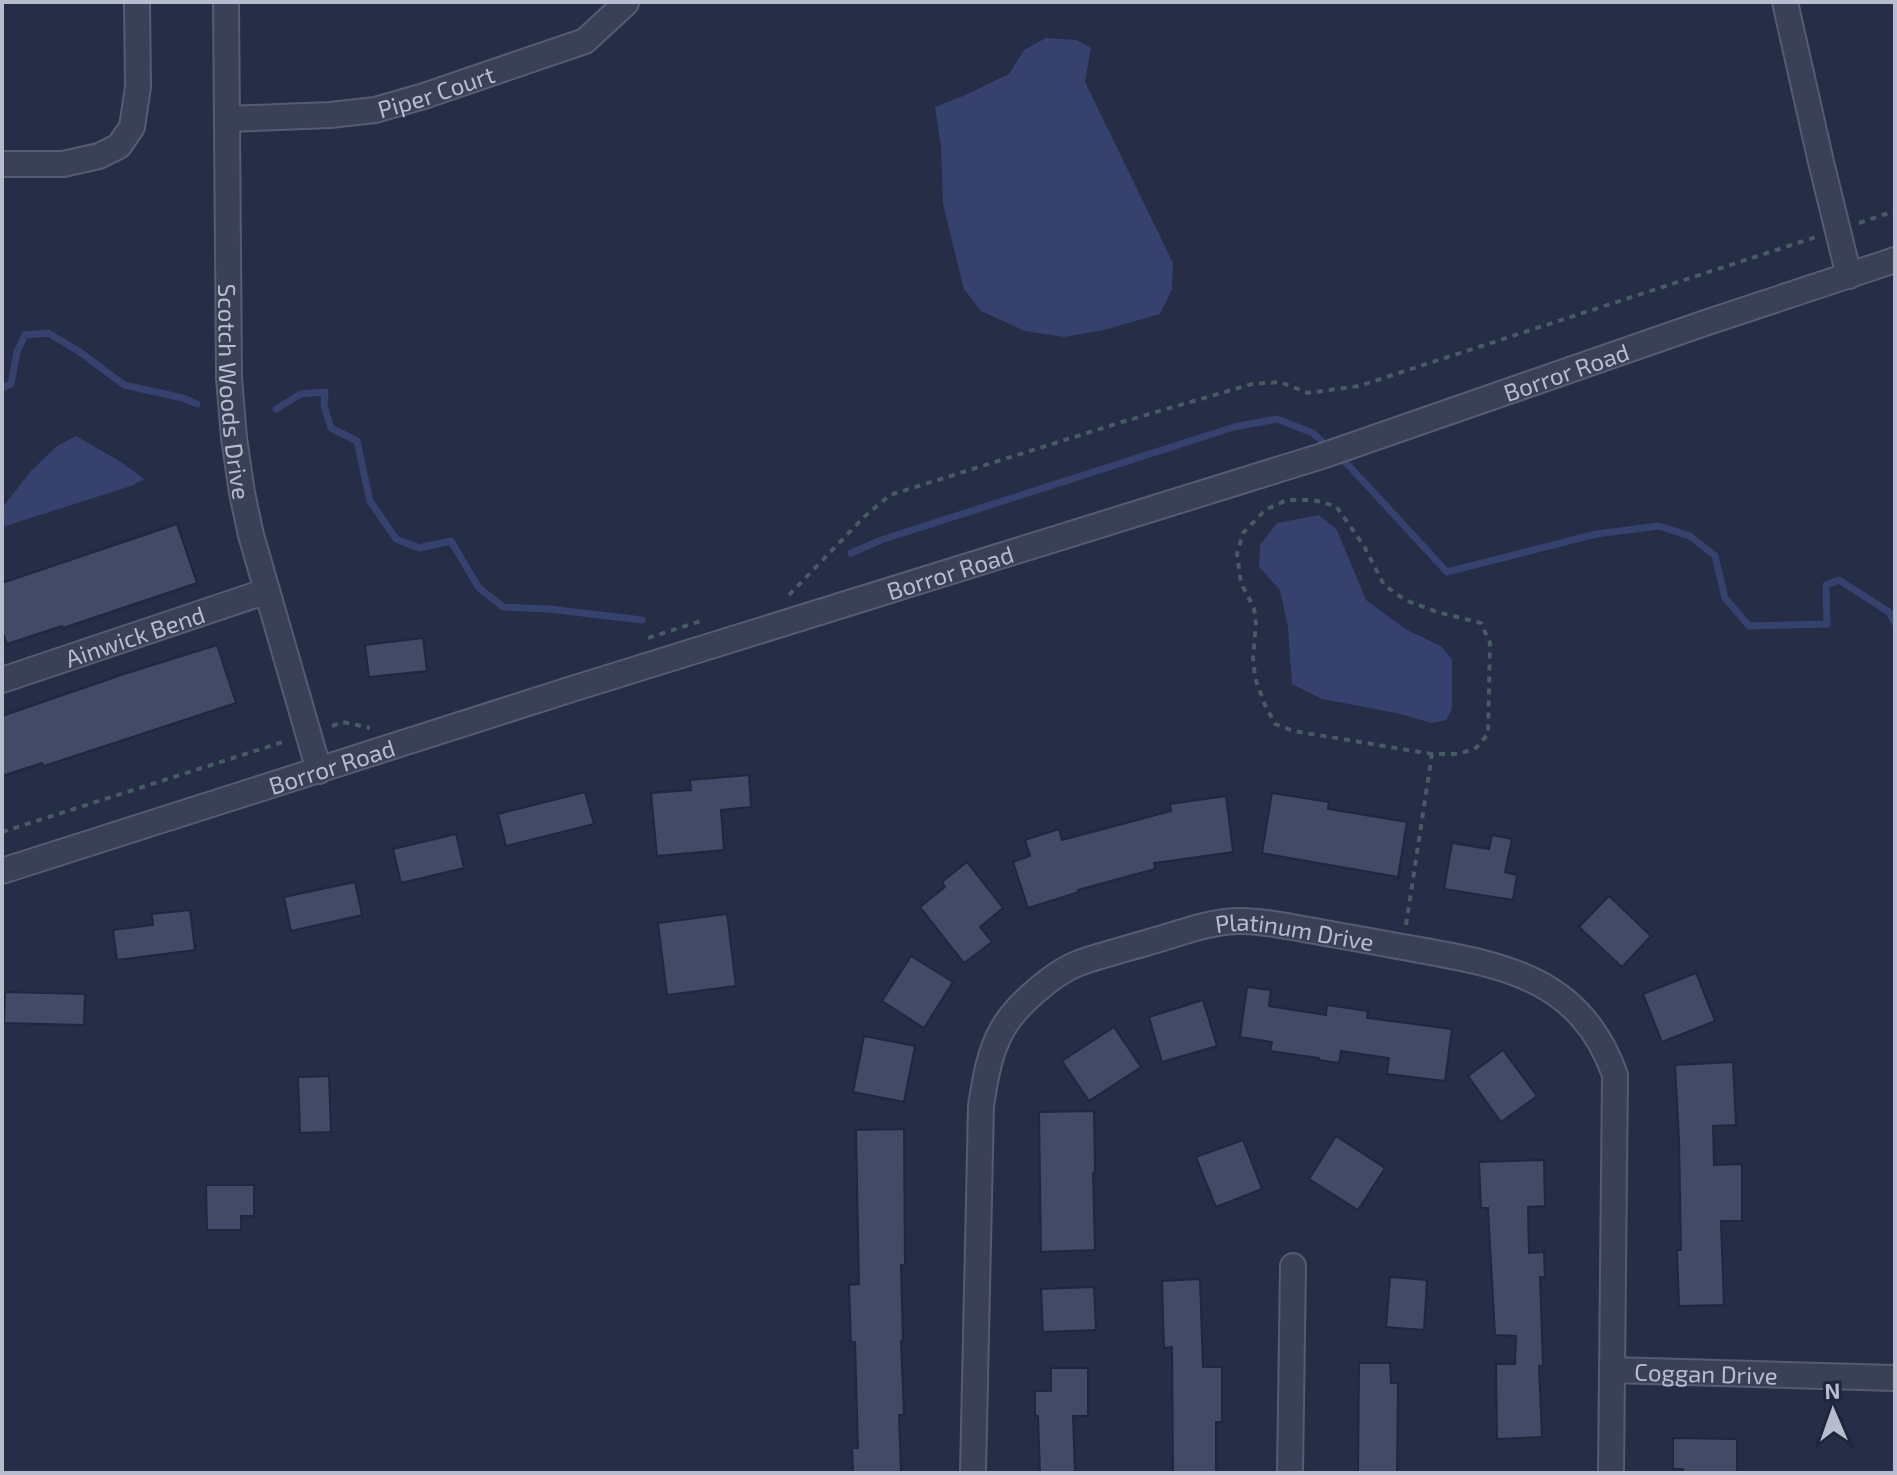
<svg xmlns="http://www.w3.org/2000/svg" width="1897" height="1475" viewBox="0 0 1897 1475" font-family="'Exo 2',sans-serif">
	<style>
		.water { fill: #36426d }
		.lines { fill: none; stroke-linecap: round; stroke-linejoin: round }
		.stream { stroke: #36426d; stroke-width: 7 }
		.building { fill: #424a67; stroke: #20273e; stroke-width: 2 }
		.minor-casing { stroke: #565b71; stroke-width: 28 }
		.path { stroke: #465b63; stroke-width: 4; stroke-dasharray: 6 6; stroke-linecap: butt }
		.minor { stroke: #3a4056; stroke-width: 24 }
		.labels { text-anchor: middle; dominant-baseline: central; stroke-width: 6; stroke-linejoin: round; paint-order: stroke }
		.street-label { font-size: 24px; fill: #b8bccf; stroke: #1e253c }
	</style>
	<rect width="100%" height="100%" fill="#252d47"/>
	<g class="water">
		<path d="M1046,38L1076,40L1091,48L1085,82L1173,263L1172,289L1160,314L1104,330L1064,337L1025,331L981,311L964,289L943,204L941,147L935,107L963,96L1009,74L1024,50Z"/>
		<path d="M76,436L121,462L144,479L131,486L2,527V508L31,471L57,446Z"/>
		<path d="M1319,515L1337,530L1366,600L1407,630L1441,646L1452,659V709L1446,720L1432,723L1396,713L1322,699L1292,684L1288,627L1280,590L1259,567L1260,545L1277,523Z"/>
	</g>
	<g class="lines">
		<g class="stream">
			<path d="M2,388L11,384L17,352L25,335L48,333L80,352L124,385L183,398L197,404"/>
			<path d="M276,409L301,394L325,392L324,406L331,428L357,441L370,501L396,539L419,548L451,541L479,588L503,607L549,609L642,620"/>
			<path d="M1337,455L1351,468L1447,572L1596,534L1659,526L1690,536L1715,556L1725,598L1749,626L1827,624L1826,585L1839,580L1889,612L1895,623"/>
			<path d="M851,553L881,540L1234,427L1277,419L1313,433L1328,447"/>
		</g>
	</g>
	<g class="building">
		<path d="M177,524L197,583L63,628L62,626L7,644L2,630V583Z"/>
		<path d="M423,638L427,671L369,677L365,645Z"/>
		<path d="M217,645L236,703L44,766L42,763L2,776V716L124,674Z"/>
		<path d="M749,775L751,807L721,810L724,850L657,856L651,793L691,790L690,780Z"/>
		<path d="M585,792L594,824L506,846L498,814Z"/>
		<path d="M1272,793L1329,802L1328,809L1407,822L1398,877L1262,853Z"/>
		<path d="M1226,796L1233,852L1154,863L1155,869L1078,890L1079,892L1028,908L1013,862L1030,856L1025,840L1059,829L1062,840L1171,811L1170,804Z"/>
		<path d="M456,834L464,868L401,883L393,849Z"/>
		<path d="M1492,835L1512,839L1505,872L1517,875L1513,900L1444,889L1452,843L1489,849Z"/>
		<path d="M967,862L1003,908L980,927L992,942L964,963L920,907L945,887L942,882Z"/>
		<path d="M355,882L362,915L291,931L284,897Z"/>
		<path d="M1609,896L1651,936L1622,967L1579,927Z"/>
		<path d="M190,910L195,950L117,960L113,930L153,925L152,914Z"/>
		<path d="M727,914L736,986L667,995L658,923Z"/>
		<path d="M911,956L953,982L924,1028L882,1001Z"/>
		<path d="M1696,973L1715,1021L1662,1042L1643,994Z"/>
		<path d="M1247,987L1271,990L1269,1006L1326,1015L1327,1005L1368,1011L1367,1018L1452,1029L1445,1081L1387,1074L1389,1058L1341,1051L1339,1063L1319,1060V1058L1270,1051L1272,1042L1240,1037Z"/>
		<path d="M5,992L85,994L84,1025L4,1023Z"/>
		<path d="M1203,1000L1217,1046L1162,1062L1149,1017Z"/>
		<path d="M1114,1027L1141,1067L1089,1101L1062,1061Z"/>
		<path d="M864,1036L915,1046L904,1102L853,1092Z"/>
		<path d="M1503,1050L1537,1096L1501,1122L1468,1076Z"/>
		<path d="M1733,1062L1736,1125L1713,1126L1714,1165L1742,1164V1221H1721L1724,1305L1679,1306L1677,1250H1681L1679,1139L1675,1065Z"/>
		<path d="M329,1076L331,1132L300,1133L298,1077Z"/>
		<path d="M1094,1111L1095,1173H1093L1095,1250L1041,1252L1039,1112Z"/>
		<path d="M904,1129L905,1265H901L903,1341H901L904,1415H899L901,1473H853L852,1448H858L855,1342H851L849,1285L859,1284L856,1130Z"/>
		<path d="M1336,1136L1385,1168L1358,1210L1309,1179Z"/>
		<path d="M1243,1140L1262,1189L1216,1207L1196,1157Z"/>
		<path d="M1544,1160L1545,1206L1528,1207L1529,1253L1544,1252L1545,1277H1540L1543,1366H1539L1542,1437L1497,1439L1496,1364H1515L1516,1336L1495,1335L1488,1208H1481L1479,1162Z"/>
		<path d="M206,1185H254V1216H241V1230H207Z"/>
		<path d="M1390,1277L1427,1280L1424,1330L1386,1327Z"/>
		<path d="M1200,1279L1203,1367H1222V1422H1216V1473H1173L1172,1347L1164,1348L1162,1281Z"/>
		<path d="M1094,1287L1096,1330L1043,1332L1041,1289Z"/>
		<path d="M1359,1363H1390L1391,1383H1398L1397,1473H1358Z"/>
		<path d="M1051,1368H1088V1416H1073L1075,1473H1040L1038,1416H1035V1391H1051Z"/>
		<path d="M1673,1438L1737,1439V1473H1683V1469H1673Z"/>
	</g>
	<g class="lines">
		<g class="minor-casing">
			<g id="minor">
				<path id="s1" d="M226,2L229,378L234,438L242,493L251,535L319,771"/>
				<path d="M1785,2L1821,162L1849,276"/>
				<path id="s2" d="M227,119L330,115L375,110L424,96L585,41L626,3"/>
				<path d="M2,164H63L99,156L119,146L132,127L138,87L137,2"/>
				<path id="s3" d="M2,680L267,591"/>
				<path id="s4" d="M2,871L572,689L1322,456L1705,323L1895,260"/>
				<path id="s5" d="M1612,1370L1895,1378"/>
				<path id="s6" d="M973,1473L981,1106C985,1080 989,1053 1002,1030C1015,1006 1053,973 1079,963C1102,955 1126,949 1149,942C1178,934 1207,922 1237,921C1255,920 1274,924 1292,927C1324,933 1355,938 1387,944C1485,963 1577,967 1615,1075L1611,1473"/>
				<path d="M1290,1473L1293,1266"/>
			</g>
		</g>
		<g class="path">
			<path d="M1859,223L1895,211"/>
			<path d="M789,595L864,517L890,495L1122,422L1252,384L1280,382L1308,393L1359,386L1816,237"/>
			<path d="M648,638L704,620"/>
			<path d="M332,726L343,722L370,728"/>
			<path d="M2,832L286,741"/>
			<path d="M1406,925L1432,754H1459L1476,748L1488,734L1490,643L1481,623L1437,612L1405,600L1384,585L1364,546L1336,506L1313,500H1287L1265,510L1243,533L1237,554L1241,583L1254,608L1256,624L1253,657L1255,678L1265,705L1275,724L1294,731L1432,754"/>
		</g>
		<use href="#minor" class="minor"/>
	</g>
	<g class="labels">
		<g class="street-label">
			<text stroke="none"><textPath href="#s2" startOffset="212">Piper Court</textPath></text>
			<text stroke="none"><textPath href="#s4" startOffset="1642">Borror Road</textPath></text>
			<text stroke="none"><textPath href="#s1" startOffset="390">Scotch Woods Drive</textPath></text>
			<text stroke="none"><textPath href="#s4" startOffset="994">Borror Road</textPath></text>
			<text stroke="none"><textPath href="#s3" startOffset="140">Ainwick Bend</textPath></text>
			<text stroke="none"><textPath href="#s4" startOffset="346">Borror Road</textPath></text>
			<text stroke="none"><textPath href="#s6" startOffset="772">Platinum Drive</textPath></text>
			<text stroke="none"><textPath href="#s5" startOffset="94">Coggan Drive</textPath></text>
		</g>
	</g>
	<rect width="1897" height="1475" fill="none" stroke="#b8bccf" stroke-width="8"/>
	<g transform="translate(1833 1411) rotate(358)" stroke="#1e253c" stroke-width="6" paint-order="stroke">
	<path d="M0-6L14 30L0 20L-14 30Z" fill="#b8bccf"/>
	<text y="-12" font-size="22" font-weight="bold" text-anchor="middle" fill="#b8bccf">N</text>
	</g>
</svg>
